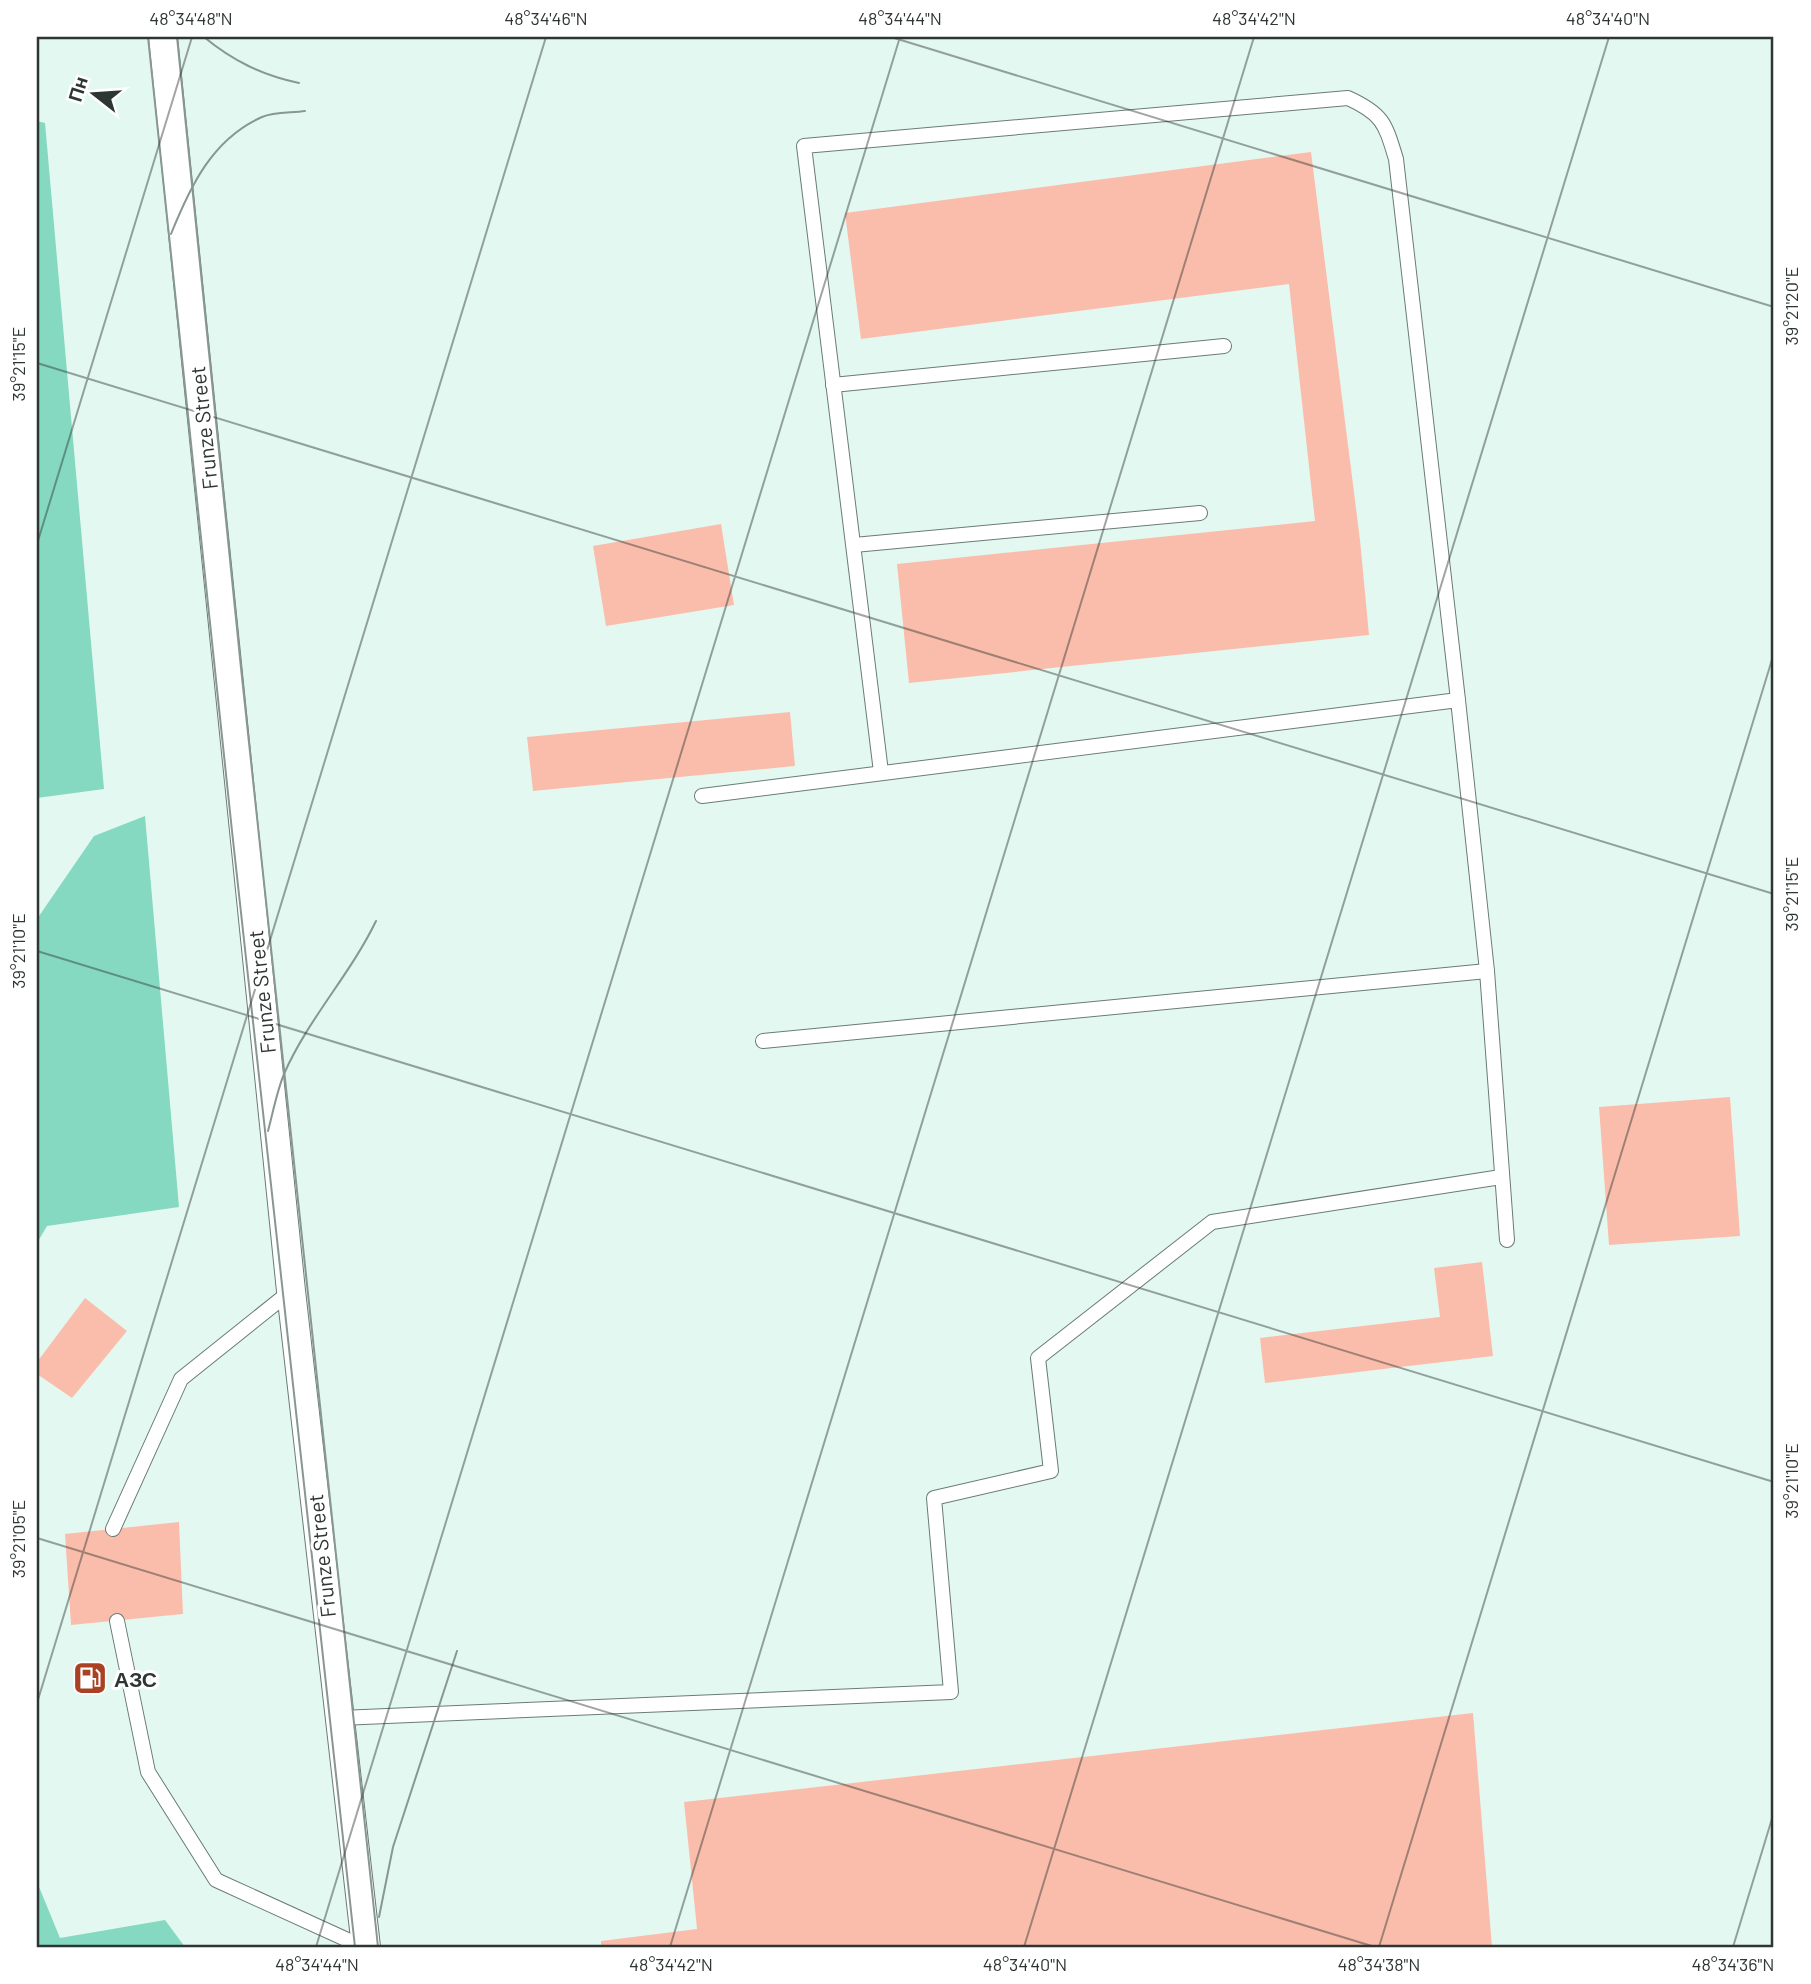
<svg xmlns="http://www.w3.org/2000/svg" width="1811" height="1984" viewBox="0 0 1811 1984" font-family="Barlow,sans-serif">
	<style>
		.green { fill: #85d9c1 }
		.building { fill: #fbbdab }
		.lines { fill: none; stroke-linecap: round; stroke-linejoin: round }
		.service-casing { stroke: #6a7b76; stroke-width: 16 }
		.minor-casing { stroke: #6a7b76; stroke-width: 30 }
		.service { stroke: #fff; stroke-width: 14 }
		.minor { stroke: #fff; stroke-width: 28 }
		.tram { stroke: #899793; stroke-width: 2 }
		.ticks { fill: none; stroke: #2e3634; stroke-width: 2; stroke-opacity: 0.45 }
		.labels { text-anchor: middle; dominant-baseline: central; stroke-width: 6; stroke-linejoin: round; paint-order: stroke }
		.street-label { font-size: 21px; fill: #2e3634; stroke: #fff }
		.poi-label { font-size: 21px; font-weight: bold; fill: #2e3634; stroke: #fff; text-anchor: start }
		.neatline { fill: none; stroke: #2e3634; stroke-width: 2.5 }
		.ticks-label { font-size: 18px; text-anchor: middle; fill: #2e3634 }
	</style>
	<rect width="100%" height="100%" fill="#e4f8f2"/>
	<g class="green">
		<path d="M37,121L45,123L104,789L37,798Z"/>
		<path d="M145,816L179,1207L47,1226L37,1243V919L94,836Z"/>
		<path d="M37,1882L60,1938L165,1920L185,1947H37Z"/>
	</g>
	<g class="building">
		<path d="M1311,152L1360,540L1369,635L909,683L897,564L1315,521L1289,284L861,339L845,213Z"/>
		<path d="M721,524L734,605L606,626L593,546Z"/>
		<path d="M790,712L795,766L533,791L527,737Z"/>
		<path d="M1730,1097L1740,1236L1609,1245L1599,1107Z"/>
		<path d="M1482,1262L1493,1356L1265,1383L1260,1338L1440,1317L1434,1268Z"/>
		<path d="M85,1298L127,1331L72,1398L37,1374V1362Z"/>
		<path d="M179,1522L183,1614L71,1625L65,1534Z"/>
		<path d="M1473,1713L1492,1947H601V1941L697,1929L684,1802Z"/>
	</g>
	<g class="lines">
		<g class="service-casing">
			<g id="service">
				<path d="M833,385L1224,346"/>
				<path d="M854,545L1200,513"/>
				<path d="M881,772L804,146L1348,98C1383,114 1385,123 1396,159L1458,700"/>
				<path d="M702,796L1458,700L1487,971L1507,1240"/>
				<path d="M763,1041L1487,971"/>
				<path d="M113,1529L181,1379L291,1291"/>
				<path d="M117,1621L148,1772L216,1880L363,1947"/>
				<path d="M340,1718L951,1692L934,1498L1051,1471L1038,1358L1212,1222L1501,1177"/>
			</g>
		</g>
		<g class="minor-casing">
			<path id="minor" d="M163,37L291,1291L366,1947"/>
		</g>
		<use href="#service" class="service"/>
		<use href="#minor" class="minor"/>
		<g class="tram">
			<path d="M148,37L232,831L355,1947"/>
			<path d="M177,37L241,668L378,1947"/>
			<path d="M204,37C233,61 262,75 299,83"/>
			<path d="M171,234C190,187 212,139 262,117C274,112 292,113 305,111"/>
			<path d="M268,1131C273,1112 277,1091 284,1074C308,1019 350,975 376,921"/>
			<path d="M379,1917L393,1847L457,1651"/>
		</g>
	</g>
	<path class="ticks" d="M891,37L1774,307M37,363L1774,894M37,544L192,37M37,951L1774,1482M37,1538L1375,1947M37,1703L546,37M316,1947L900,37M670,1947L1254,37M1024,1947L1609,37M1379,1947L1774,653M1733,1947L1774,1812"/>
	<defs>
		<g id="fuel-square" transform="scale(1.75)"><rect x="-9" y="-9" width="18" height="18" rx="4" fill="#a94122" stroke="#fff"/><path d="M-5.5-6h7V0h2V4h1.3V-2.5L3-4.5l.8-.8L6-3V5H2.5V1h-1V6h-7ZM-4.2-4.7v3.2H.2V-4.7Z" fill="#fff"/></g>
	</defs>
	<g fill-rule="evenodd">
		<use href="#fuel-square" x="90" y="1678"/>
	</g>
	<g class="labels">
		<g class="street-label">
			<text transform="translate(203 428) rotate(-96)">Frunze Street</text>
			<text transform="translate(261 992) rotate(-96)">Frunze Street</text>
			<text transform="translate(321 1556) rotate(-96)">Frunze Street</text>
		</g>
		<g class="poi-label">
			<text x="114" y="1678">АЗС</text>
		</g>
	</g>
	<rect width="1811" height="1984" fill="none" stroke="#ffffff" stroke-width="77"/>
	<g transform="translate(94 94) rotate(287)" stroke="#ffffff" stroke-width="5" paint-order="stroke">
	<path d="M0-5L12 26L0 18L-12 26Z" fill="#2e3634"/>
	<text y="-10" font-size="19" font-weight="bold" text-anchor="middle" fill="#2e3634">Пн</text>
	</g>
	<rect x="38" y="38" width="1734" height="1908" class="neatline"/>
	<g class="ticks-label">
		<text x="191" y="25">48°34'48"N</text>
		<text x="546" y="25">48°34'46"N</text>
		<text x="900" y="25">48°34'44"N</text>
		<text x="1254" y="25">48°34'42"N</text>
		<text x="1608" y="25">48°34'40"N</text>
		<text transform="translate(1792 306) rotate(-90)" y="6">39°21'20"E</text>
		<text transform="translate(19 364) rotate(-90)" y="6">39°21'15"E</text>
		<text transform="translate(1792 894) rotate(-90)" y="6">39°21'15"E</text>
		<text transform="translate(19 951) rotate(-90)" y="6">39°21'10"E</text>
		<text transform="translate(1792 1481) rotate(-90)" y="6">39°21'10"E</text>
		<text transform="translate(19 1539) rotate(-90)" y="6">39°21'05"E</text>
		<text x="317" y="1971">48°34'44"N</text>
		<text x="671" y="1971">48°34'42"N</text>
		<text x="1025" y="1971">48°34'40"N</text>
		<text x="1379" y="1971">48°34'38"N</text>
		<text x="1733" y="1971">48°34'36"N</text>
	</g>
</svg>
